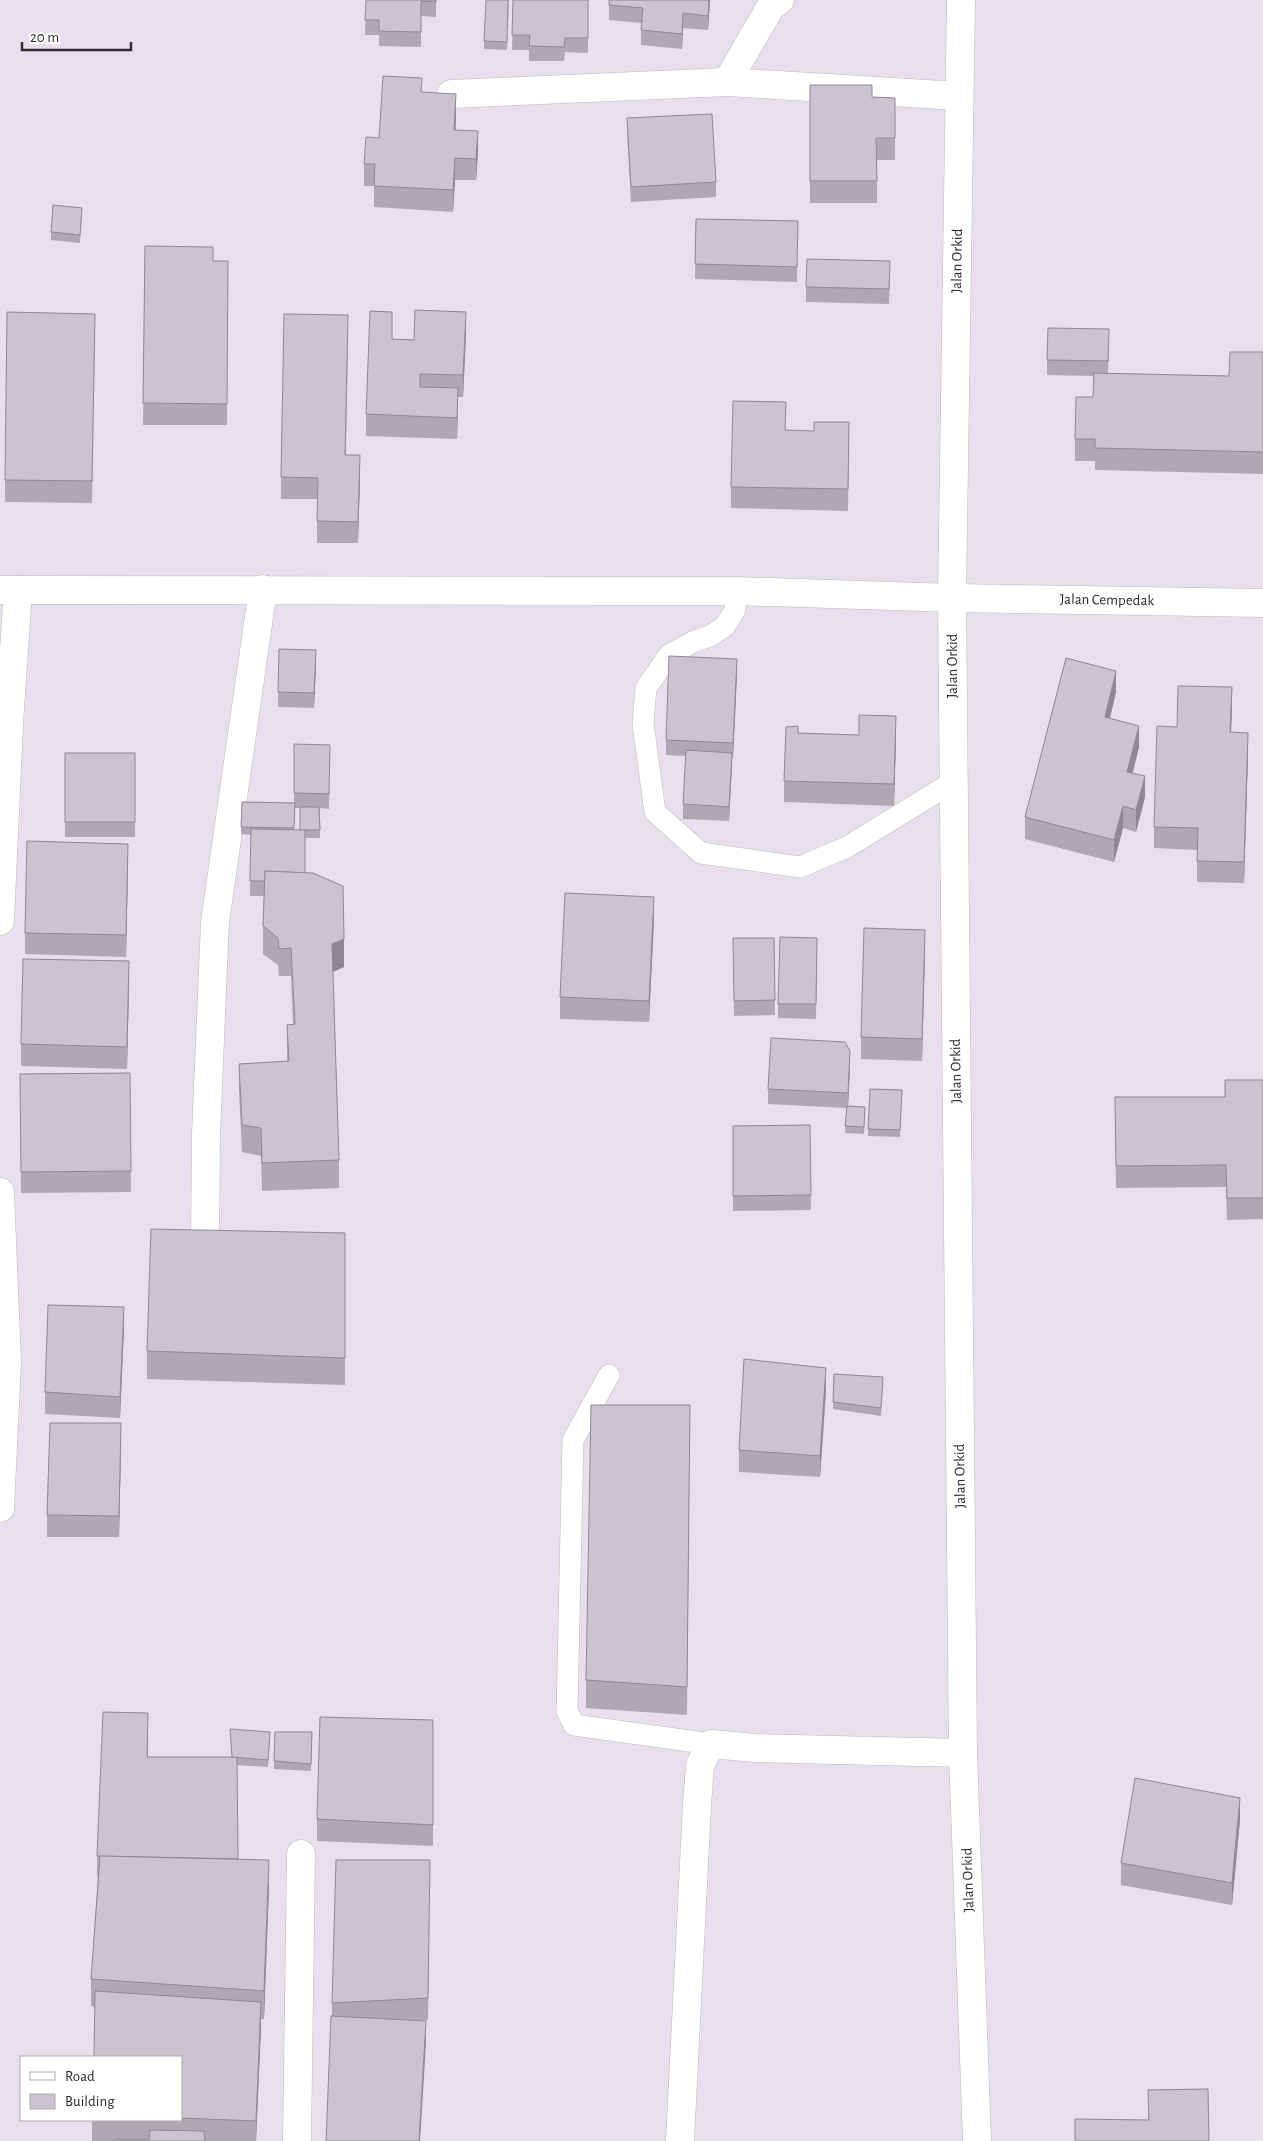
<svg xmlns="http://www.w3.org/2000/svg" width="1263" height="2141" viewBox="0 0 1263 2141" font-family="'Alegreya Sans',sans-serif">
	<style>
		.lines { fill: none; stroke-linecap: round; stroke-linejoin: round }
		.service-casing { stroke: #b5bfb2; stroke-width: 22 }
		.minor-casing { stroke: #b5bfb2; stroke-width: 29 }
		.service { stroke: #fff; stroke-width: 21 }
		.minor { stroke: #fff; stroke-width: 28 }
		.wall { fill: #afa8b3; fill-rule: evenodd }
		.shaded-wall { fill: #8e8892 }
		.building { fill: #cbc3d0; stroke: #8e8892 }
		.labels { text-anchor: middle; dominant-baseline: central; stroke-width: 4; stroke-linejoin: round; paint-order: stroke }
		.street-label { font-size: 15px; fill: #2c2c2c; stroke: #fff }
	</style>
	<rect width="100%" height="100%" fill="#e7dfed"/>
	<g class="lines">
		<g class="service-casing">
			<g id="service">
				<path d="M736,591L735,610L725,626L710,636L693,642L669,655L646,688L643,723L655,812L701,853L800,867L847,847L953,782"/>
				<path d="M609,1375L573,1440L567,1711L574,1725L711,1744"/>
			</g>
		</g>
		<g class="minor-casing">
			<g id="minor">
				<path d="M961,0L952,598L963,1753L977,2141"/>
				<path d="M727,82L771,6L780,0"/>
				<path d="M451,94L727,82L959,96"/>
				<path d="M0,590L736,591L952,598L1263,603"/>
				<path d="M0,921L9,724L18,590"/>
				<path d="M0,1192L7,1363L0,1508"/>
				<path d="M205,1244L206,1134L215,922L263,589"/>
				<path d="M297,2141L301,1854"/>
				<path d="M680,2141L697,1805L700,1765L711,1744L756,1748L963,1753"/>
			</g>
		</g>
		<use href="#service" class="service"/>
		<use href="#minor" class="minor"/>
	</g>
	<g class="wall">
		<path d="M366,0H436V17L421,16V47L379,46V35H365Z"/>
		<path d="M509,0L507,50L484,49V41Z"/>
		<path d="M513,0H588V53L565,52L564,61H529V50H512Z"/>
		<path d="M710,0L708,30L683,28L682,49L641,45V23L609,20V5Z"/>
		<path d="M810,85L872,97L895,98V160H877V203H810Z"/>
		<path d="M422,93L456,116V130L478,152L476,180H455L453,212L374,207V186H364V164L379,138Z"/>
		<path d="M627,118L716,182V197L631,202L627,133Z"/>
		<path d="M82,215L80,243L51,240V232Z"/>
		<path d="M696,219L798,221L797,282L695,279Z"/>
		<path d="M145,246L213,261H228L227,425H143Z"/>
		<path d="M890,276L889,304L806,302V287Z"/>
		<path d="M95,314L92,503L5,502V480Z"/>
		<path d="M466,334L463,397H458L457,439L366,436V414L392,339L414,340Z"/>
		<path d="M348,336L346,455L360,477L358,543H317V499H281V477Z"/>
		<path d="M1109,344L1108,373L1229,376L1263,352V474L1095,470V461H1075V439L1093,397V376L1047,375V360Z"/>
		<path d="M786,430L849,444L848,511L731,508V487Z"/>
		<path d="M279,649L316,665L314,708L278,707Z"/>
		<path d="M737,674L733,758H732L729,821L683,819V804L686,756L666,755V740Z"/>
		<path d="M1116,692L1110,718L1139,747L1133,773L1145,797L1136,832L1123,828L1114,862L1025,839V817Z"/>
		<path d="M1232,709L1231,732L1248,754L1244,883L1197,882V850L1154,848V827L1177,727Z"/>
		<path d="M798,733L896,738L894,806L784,802V781Z"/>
		<path d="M294,744L330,745L329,809L320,808V838H305V873L344,967L333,972L339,1160V1188L262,1191L261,1156L242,1152L239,1092V1064L287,1061V1025L293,1024L291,976H279L278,965L263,954V926L264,896H250L251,835L241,834L242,802L294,803ZM295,808H300V830H294Z"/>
		<rect x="65" y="753" width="70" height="84"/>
		<path d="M128,865L126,957L25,954V933Z"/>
		<path d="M654,919L649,1022L560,1019V997Z"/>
		<path d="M733,938H774L775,1015L734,1016Z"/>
		<path d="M925,952L922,1061L861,1059V1037Z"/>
		<path d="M817,953L816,1019L778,1018V1004Z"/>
		<path d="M129,983L127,1069L21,1066V1044Z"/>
		<path d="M850,1065L848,1106L865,1107L864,1134L845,1133L847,1108L768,1104V1089Z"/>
		<path d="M130,1073L131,1192L21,1193L20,1074Z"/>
		<path d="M1263,1080V1219L1227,1220L1226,1187L1116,1188L1115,1097H1225Z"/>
		<path d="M870,1089L902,1090L900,1137L868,1136Z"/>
		<path d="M810,1125L811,1210L733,1211V1126Z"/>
		<path d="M345,1233V1385L147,1379V1351Z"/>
		<path d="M124,1328L120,1418L45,1414V1392Z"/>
		<path d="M834,1374L883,1385L881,1416L833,1409Z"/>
		<path d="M826,1390L820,1477L739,1472V1450Z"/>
		<path d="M690,1405L687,1715L586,1708V1680Z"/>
		<path d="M121,1444L119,1537H47V1515Z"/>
		<path d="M433,1720V1846L317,1841V1819Z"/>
		<path d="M230,1729L270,1740L268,1767L237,1765L238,1860L269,1888L264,2019H261L256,2141H92V2120H181V2057L95,2007L91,2006V1979L98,1877H97V1856L148,1735V1757H232Z"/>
		<path d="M275,1732H312L311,1771L274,1769Z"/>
		<path d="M1240,1819L1232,1905L1121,1885V1863Z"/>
		<path d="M430,1860L428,2020L416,2021L426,2043L332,2016V2003Z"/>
		<path d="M1208,2089L1148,2120V2090Z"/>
	</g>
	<g class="shaded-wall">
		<path d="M709,0H710L708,30V16Z"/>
		<path d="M683,13V28L682,49V34Z"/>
		<path d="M456,94V116L454,151V130Z"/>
		<path d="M478,131V152L476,180V159Z"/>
		<path d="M455,158V180L453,212V190Z"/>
		<path d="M466,312V334L463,397V375Z"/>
		<path d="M458,388V410L457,439V418Z"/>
		<path d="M360,455V477L358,543V522Z"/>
		<path d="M316,650V665L314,708V693Z"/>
		<path d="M737,659V674L733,758V743Z"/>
		<path d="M1116,671V692L1105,738V717Z"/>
		<path d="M1232,687V709L1230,754V732Z"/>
		<path d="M896,716V738L894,806V784Z"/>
		<path d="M1139,726V747L1127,793V772Z"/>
		<path d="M1248,733V754L1244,883V862Z"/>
		<path d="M732,753V767L729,821V807Z"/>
		<path d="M1145,776V797L1136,832V810Z"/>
		<path d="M1123,806V828L1114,862V840Z"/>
		<path d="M128,844V865L126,957V935Z"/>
		<path d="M654,897V919L649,1022V1001Z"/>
		<path d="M925,930V952L922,1061V1039Z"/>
		<path d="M344,939V967L332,972V944Z"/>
		<path d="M129,961V983L127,1069V1047Z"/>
		<path d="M850,1051V1065L848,1108V1093Z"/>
		<path d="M124,1307V1328L120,1418V1397Z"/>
		<path d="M826,1368V1390L820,1477V1456Z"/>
		<path d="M121,1423V1444L119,1537V1516Z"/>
		<path d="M148,1713V1735L147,1779V1757Z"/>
		<path d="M1240,1798V1819L1232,1905V1883Z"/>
		<path d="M269,1860V1888L264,2019V1991Z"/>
		<path d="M261,2002V2030L256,2141V2121Z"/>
		<path d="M426,2021V2043L420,2141H419Z"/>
	</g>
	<g class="building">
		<path d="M366,0H436V2L421,1V32L379,31V20H365Z"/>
		<path d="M486,0H508L507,42L484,41Z"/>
		<path d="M513,0H588V38H565L564,47L529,46L530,35H512Z"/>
		<path d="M609,0H709L708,16L683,13L682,34L641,30L643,8L609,5Z"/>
		<path d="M383,76L422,78L421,92L456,94L454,130L478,131L476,159L455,158L453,190L374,186L375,164H364L366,137L379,138Z"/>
		<path d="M810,85H872V97L895,98V138H876L877,181H810Z"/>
		<path d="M712,114L716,182L631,187L627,118Z"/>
		<path d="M53,205L82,208L80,235L51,232Z"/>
		<path d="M696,219L798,221L797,267L695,264Z"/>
		<path d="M145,246L213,247V261H228L227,404L143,403Z"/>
		<path d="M807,259L890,261L889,289L806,287Z"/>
		<path d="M415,310L466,312L463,375L420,374V387L458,388L457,418L366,414L370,311L392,312V339L414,340Z"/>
		<path d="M7,312L95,314L92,481L5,480Z"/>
		<path d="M284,314L348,315L345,455H360L358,522L317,521L318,478L281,477Z"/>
		<path d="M1048,328L1109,329L1108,361L1047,360Z"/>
		<path d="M1230,352H1263V452L1095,448V439H1075L1076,397H1093L1094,373L1229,376Z"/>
		<path d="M733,401L786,402L785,430L814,431V422H849L848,489L731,487Z"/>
		<path d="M279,649L316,650L314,693L278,692Z"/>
		<path d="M669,656L737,659L733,743L666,740Z"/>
		<path d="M1066,658L1116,671L1105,717L1139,726L1127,772L1145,776L1136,810L1123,806L1114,840L1025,817Z"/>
		<path d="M1178,686L1232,687L1230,732L1248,733L1244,862L1197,861L1198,828L1154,827L1157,726L1177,727Z"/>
		<path d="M859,715L896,716L894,784L784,781L786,727L798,726V733L859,735Z"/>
		<path d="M294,744L330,745L329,794L294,793Z"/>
		<path d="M686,750L732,753L729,807L683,804Z"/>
		<rect x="65" y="753" width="70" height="69"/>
		<path d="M242,802L295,803L294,828L241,827Z"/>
		<path d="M300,807H319L320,830H300Z"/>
		<path d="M251,829L305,830V873L265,871V881H250Z"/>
		<path d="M27,841L128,844L126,935L25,933Z"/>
		<path d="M265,871L313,873L343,886L344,939L332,944L339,1160L262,1163L261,1128L242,1125L239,1064L289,1061L287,1025L295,1024L291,948L279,949L278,938L263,926Z"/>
		<path d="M565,893L654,897L649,1001L560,997Z"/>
		<path d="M864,928L925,930L922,1039L861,1037Z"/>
		<path d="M780,937L817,938L816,1004H778Z"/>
		<path d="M733,938H774L775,1000L734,1001Z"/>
		<path d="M23,959L129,961L127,1047L21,1044Z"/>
		<path d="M771,1038L845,1042L850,1051L848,1093L768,1089Z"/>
		<path d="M130,1073L131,1171L21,1172L20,1074Z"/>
		<path d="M1225,1080H1263V1198H1227L1226,1165L1116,1166L1115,1097H1225Z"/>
		<path d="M870,1089L902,1090L900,1130L868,1129Z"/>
		<path d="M847,1106L865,1107L864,1127L845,1126Z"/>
		<path d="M810,1125L811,1195L733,1196V1126Z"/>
		<path d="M151,1229L345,1233V1358L147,1351Z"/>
		<path d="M48,1305L124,1307L120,1397L45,1392Z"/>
		<path d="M744,1359L826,1368L820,1456L739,1450Z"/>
		<path d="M834,1374L883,1377L881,1408L833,1402Z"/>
		<path d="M591,1405H690L687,1687L586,1680Z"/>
		<path d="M50,1423H121L119,1516L47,1515Z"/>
		<path d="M103,1712L148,1713L147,1757H237L238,1859L97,1856Z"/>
		<path d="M320,1717L433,1720V1825L317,1819Z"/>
		<path d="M230,1729L270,1732L268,1760L232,1757Z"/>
		<path d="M275,1732H312L311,1764L274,1761Z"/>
		<path d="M1135,1778L1240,1798L1232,1883L1121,1863Z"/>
		<path d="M100,1856L269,1860L264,1991L91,1979Z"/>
		<path d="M336,1860H430L428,1998L332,2003Z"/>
		<path d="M95,1991L261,2002L256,2121L181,2118V2057H94Z"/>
		<path d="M331,2016L426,2021L419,2141H326Z"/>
		<path d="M1208,2089L1209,2141H1075V2119L1149,2120L1148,2090Z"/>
		<path d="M150,2130L204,2131L205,2141H115V2139L149,2140Z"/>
	</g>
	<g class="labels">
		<g class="street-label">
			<text transform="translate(957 261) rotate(-89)">Jalan Orkid</text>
			<text transform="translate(1107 600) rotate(1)">Jalan Cempedak</text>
			<text transform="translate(952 666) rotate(-90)">Jalan Orkid</text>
			<text transform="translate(956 1071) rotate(-91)">Jalan Orkid</text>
			<text transform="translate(960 1476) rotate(-91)">Jalan Orkid</text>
			<text transform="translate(968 1880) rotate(-92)">Jalan Orkid</text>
		</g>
	</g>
	<rect x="20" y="2056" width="162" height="65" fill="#ffffff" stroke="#ababab"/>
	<rect x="30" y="2072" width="25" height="8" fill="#ffffff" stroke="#ababab"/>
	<text x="65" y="2081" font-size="15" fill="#2c2c2c">Road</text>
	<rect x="30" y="2094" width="25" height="15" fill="#cbc3d0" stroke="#ababab"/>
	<text x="65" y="2106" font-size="15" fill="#2c2c2c">Building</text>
	<path d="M22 42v8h109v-8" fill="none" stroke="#2c2c2c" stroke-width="2.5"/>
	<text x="30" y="42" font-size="15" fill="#2c2c2c" stroke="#ffffff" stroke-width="4" paint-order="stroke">20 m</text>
</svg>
